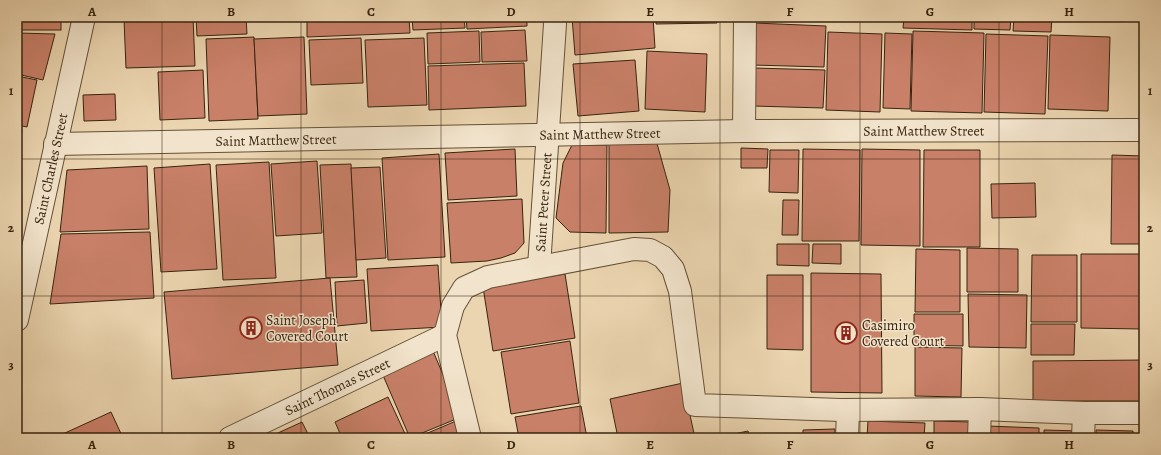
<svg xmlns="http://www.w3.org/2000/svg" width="1161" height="455" viewBox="0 0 1161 455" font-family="Alegreya,serif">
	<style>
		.building { fill: #c98069; stroke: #37240f }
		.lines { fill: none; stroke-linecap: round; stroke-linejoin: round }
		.minor-casing { stroke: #645037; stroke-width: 24 }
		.minor { stroke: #f2e4cc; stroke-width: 22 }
		.grid { fill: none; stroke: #37240f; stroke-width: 1; stroke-opacity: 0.55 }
		.labels { text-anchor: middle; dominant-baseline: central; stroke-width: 3; stroke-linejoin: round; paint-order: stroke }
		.street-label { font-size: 14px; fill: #37240f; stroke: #f2e4cc }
		.poi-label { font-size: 14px; fill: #37240f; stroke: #f2e4cc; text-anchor: start }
		.neatline { fill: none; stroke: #37240f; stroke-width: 1.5 }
		.grid-label { font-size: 13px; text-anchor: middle; font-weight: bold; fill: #37240f }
	</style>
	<rect width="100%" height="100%" fill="#ebd5b0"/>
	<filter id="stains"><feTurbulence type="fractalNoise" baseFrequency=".005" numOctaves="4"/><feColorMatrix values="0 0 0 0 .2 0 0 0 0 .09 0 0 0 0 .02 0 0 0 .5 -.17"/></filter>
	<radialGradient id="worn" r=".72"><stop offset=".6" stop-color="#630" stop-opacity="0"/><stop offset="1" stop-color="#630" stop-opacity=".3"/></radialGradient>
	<g class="building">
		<rect x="17" y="17" width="44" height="13"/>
		<path d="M193,17L195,66L126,68L124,19Z"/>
		<path d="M196,17H246L247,34L197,36Z"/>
		<path d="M307,17H409L410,33L307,37Z"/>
		<path d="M412,17H464L465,28L413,30Z"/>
		<path d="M466,17H527V26L467,29Z"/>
		<path d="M572,17H653L655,48L575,55Z"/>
		<path d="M656,17H717V23L656,24Z"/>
		<path d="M793,17H826V21L793,20Z"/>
		<path d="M851,17H900V20L851,18Z"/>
		<path d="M904,17H972V30L903,28Z"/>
		<path d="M974,17H1011L1010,30L974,29Z"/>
		<path d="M1014,17H1052L1051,32L1013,31Z"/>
		<path d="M754,23L826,26L824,67L752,65Z"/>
		<path d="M525,30L527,61L482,62L481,32Z"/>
		<path d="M479,31L480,62L428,64L427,33Z"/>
		<path d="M913,31L984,33L982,113L911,111Z"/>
		<path d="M828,32L882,34L880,112L826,110Z"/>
		<path d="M17,33L55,34L43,80L17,74Z"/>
		<path d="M885,33L912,34L910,109L883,108Z"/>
		<path d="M986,34L1048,36L1045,114L984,112Z"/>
		<path d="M1050,35L1110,37L1108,111L1048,109Z"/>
		<path d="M254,37L258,119L209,121L206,39Z"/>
		<path d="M304,37L307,114L258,116L254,39Z"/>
		<path d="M361,38L363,83L311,85L309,40Z"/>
		<path d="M424,38L427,105L368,107L365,40Z"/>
		<path d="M647,51L707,54L705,112L645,109Z"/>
		<path d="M635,60L639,111L578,116L573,64Z"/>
		<path d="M524,63L526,106L429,110L428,66Z"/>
		<path d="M754,68L825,70L823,108L753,106Z"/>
		<path d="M203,70L205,118L160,120L158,72Z"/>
		<path d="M17,76L37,80L27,127L17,125Z"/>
		<path d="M115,94L116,120L84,121L83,95Z"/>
		<path d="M17,129L22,130L17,158Z"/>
		<path d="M609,140H656L670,190L668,232L609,233Z"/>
		<path d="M572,145H607L606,233L570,232L556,218L563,163Z"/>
		<path d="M741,148L768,149L767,168H741Z"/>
		<path d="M515,149L517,196L448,200L445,153Z"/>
		<path d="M803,149L860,150L859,241H802Z"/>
		<path d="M862,149L920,150V246L861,245Z"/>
		<path d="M770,150H799L798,193L769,192Z"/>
		<path d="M924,150H980V247H923Z"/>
		<path d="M439,154L445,257L388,260L382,158Z"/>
		<path d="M1112,155L1144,156V244H1111Z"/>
		<path d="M317,161L322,233L276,236L271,164Z"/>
		<path d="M269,162L276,278L223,280L216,165Z"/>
		<path d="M210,164L217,269L161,272L154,168Z"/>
		<path d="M351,164L357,277L326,278L320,165Z"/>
		<path d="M147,166L149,229L60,232L67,170Z"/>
		<path d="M380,167L386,258L356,260L351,168Z"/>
		<path d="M1035,183L1036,217L992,218L991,184Z"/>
		<path d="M522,199L524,243L515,253L501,258L487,261L451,263L447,203Z"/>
		<path d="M783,200H799L798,235H782Z"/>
		<path d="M150,232L154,298L50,304L61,234Z"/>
		<path d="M777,244H809V266L777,265Z"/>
		<path d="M813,244H841V264L812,263Z"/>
		<path d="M967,248L1018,249V292H967Z"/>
		<path d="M916,249L960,250V312H915Z"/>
		<path d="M1081,254H1143L1142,329L1081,328Z"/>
		<path d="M1032,255H1077V322H1031Z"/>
		<path d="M438,265L442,327L371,331L367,269Z"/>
		<path d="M811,273L881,274L882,393L811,392Z"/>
		<path d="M565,274L575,338L493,351L483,287Z"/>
		<path d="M767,275H803V350L767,349Z"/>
		<path d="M330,278L338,365L172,379L164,292Z"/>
		<path d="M364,280L367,323L337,326L335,282Z"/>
		<path d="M968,294L1027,295L1026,348L969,347Z"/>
		<path d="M914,314H963V346L914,345Z"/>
		<path d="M1031,324H1075L1074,355H1031Z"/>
		<path d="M570,341L579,403L511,414L501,352Z"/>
		<path d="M915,347L962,348L961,397L915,396Z"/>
		<path d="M433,351L461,417L410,438L382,373Z"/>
		<path d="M1144,360V401H1033V361Z"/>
		<path d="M683,383L695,438H618L610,399Z"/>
		<path d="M388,397L407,438H342L335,422Z"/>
		<path d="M581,406L587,438H519L515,417Z"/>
		<path d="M111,412L123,438H54Z"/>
		<path d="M456,421L463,438H416Z"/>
		<path d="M868,421L925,423L924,438H867Z"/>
		<path d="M934,421L972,422V438H934Z"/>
		<path d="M302,422L310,438H267Z"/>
		<path d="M987,426L1039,428V438H987Z"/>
		<path d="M835,429V438H803V430Z"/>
		<path d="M1044,430L1081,431L1080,438H1044Z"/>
		<path d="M1096,430L1133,431V438H1096Z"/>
		<path d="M748,431L750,438H715Z"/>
		<path d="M751,434H770L771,438H752Z"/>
		<rect x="775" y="434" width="24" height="4"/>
		<rect x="1135" y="434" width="9" height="4"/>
	</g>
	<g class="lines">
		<g class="minor-casing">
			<g id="minor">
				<path d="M744,131L745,17"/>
				<path id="s1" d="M55,144L744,131L1144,130"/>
				<path id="s2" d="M539,267L555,24L554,17"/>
				<path id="s3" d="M17,320L84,17"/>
				<path id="s4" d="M230,438L445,335"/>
				<path d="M470,438L445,335L453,306L464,288L488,277L634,249L650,250L663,257L673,269L680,291L695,405L841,410L980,409L1084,413H1144"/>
				<path d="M847,438L848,410"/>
				<path d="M979,438L980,409"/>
				<path d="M1083,438L1084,413"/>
			</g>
		</g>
		<use href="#minor" class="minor"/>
	</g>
	<path class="grid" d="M162,17V438M301,17V438M441,17V438M580,17V438M720,17V438M860,17V438M999,17V438M17,159H1144M17,296H1144"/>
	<defs>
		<g id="building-ring" transform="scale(1.15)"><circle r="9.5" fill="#f2e4cc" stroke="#8f2418" stroke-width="1.5"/><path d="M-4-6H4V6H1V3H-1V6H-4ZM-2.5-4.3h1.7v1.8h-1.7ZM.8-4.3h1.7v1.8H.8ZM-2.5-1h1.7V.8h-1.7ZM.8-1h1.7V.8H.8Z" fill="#8f2418"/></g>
	</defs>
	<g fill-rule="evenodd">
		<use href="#building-ring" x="251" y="328"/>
		<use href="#building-ring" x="846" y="333"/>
	</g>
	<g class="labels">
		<g class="street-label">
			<text stroke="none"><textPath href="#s1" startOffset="869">Saint Matthew Street</textPath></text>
			<text stroke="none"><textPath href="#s1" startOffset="545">Saint Matthew Street</textPath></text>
			<text stroke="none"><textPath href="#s1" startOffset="221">Saint Matthew Street</textPath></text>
			<text stroke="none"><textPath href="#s3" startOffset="155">Saint Charles Street</textPath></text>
			<text stroke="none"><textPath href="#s2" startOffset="65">Saint Peter Street</textPath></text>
			<text stroke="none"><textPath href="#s4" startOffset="119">Saint Thomas Street</textPath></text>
		</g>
		<g class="poi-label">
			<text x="266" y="320">Saint Joseph<tspan x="266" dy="16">Covered Court</tspan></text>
			<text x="862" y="325">Casimiro<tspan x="862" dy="16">Covered Court</tspan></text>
		</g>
	</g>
	<rect width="1161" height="455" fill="none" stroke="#ebd5b0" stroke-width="44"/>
	<rect x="22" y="22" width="1117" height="411" class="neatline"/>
	<g class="grid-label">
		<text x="92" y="16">A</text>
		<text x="231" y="16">B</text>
		<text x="371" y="16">C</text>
		<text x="511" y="16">D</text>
		<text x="650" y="16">E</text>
		<text x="790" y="16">F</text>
		<text x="930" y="16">G</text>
		<text x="1069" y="16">H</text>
		<text x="11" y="95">1</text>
		<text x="1150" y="95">1</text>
		<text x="11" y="232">2</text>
		<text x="1150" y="232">2</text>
		<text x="11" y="369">3</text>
		<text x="1150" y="369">3</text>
		<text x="92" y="449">A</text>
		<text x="231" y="449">B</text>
		<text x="371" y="449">C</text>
		<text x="511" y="449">D</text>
		<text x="650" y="449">E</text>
		<text x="790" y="449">F</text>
		<text x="930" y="449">G</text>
		<text x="1069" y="449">H</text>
	</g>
	<rect width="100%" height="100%" filter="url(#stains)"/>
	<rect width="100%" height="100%" fill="url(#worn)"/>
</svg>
